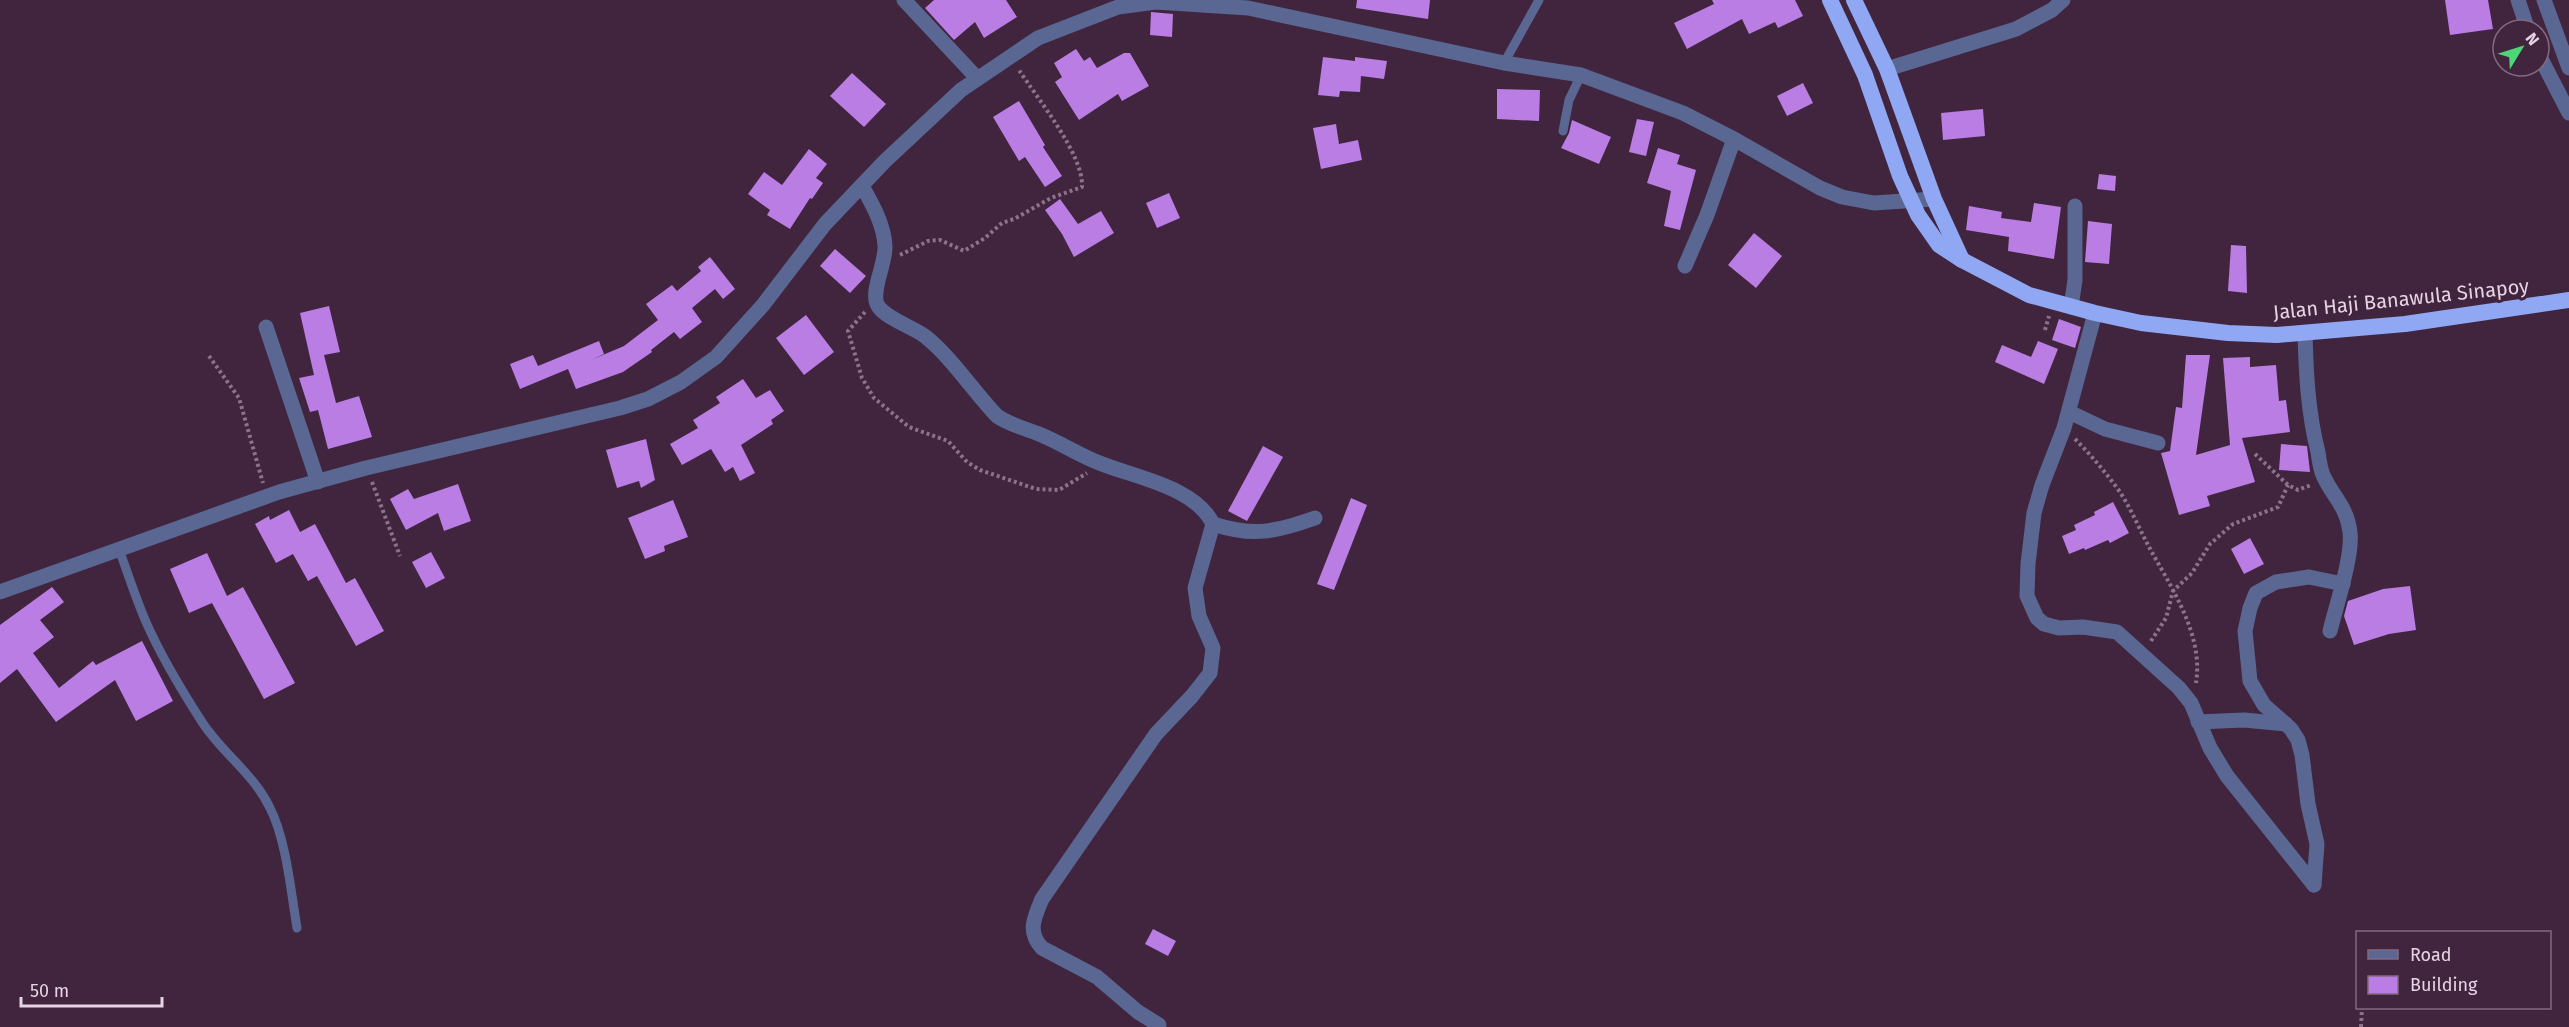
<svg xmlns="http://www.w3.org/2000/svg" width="2569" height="1027" viewBox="0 0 2569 1027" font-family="'Fira Sans',sans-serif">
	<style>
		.building { fill: #b97de3 }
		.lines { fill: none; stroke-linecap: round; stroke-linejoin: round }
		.path { stroke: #8b7388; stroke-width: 4; stroke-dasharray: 3 3; stroke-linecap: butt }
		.service { stroke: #596792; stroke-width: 9 }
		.minor { stroke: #596792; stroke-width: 15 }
		.tertiary { stroke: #596792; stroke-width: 15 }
		.trunk { stroke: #90a8f4; stroke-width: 16 }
		.labels { text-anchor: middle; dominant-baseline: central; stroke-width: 6; stroke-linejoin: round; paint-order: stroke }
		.street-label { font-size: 20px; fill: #e6d4e4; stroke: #41243e }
	</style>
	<rect width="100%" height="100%" fill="#41243e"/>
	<g class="building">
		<path d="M934,0H1006L1017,17L984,38L975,22L954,40L925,8Z"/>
		<path d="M1357,0H1430L1428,19L1356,8Z"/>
		<path d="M1712,0H1795L1803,16L1778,28L1775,22L1749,34L1742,19L1687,49L1674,23L1714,4Z"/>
		<path d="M2445,0H2488L2493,29L2450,35Z"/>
		<path d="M1151,12L1173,14L1172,37L1150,35Z"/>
		<path d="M1076,49L1084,61L1090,57L1097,68L1124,53H1130L1149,86L1122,101L1118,94L1079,120L1055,82L1062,77L1054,63Z"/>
		<path d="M1323,57L1355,61V57L1387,61L1384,79L1361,76L1360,92L1340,91L1339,97L1318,95Z"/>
		<path d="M852,73L886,104L864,127L830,96Z"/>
		<path d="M1803,83L1813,103L1787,116L1777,96Z"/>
		<path d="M1497,89L1540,90L1539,121L1497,119Z"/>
		<path d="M1019,101L1045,145L1043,147L1062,176L1045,187L1025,157L1019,161L993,117Z"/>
		<path d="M1983,109L1985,136L1943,140L1941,113Z"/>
		<path d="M1637,119L1654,122L1646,156L1629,152Z"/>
		<path d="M1572,120L1611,137L1599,164L1561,148L1569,133Z"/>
		<path d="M1336,124L1339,144L1358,140L1362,160L1321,169L1313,128Z"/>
		<path d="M1658,148L1680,155L1677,164L1696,170L1680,230L1664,226L1671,191L1647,183Z"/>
		<path d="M809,149L827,164L816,178L823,183L812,199L810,198L790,229L767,215L770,210L748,194L764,172L782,185Z"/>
		<path d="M2099,174L2116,176L2115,191L2097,189Z"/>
		<path d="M1169,193L1180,218L1157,228L1146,203Z"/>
		<path d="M1060,199L1078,224L1101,211L1114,233L1074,257L1062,234L1045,210Z"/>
		<path d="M2034,203L2061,207L2054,259L2008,251L2009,237L1966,230L1969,206L2002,212L2001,218L2031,222Z"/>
		<path d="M2088,221L2112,224L2109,264L2085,262Z"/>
		<path d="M1754,233L1782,256L1756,288L1728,265Z"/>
		<path d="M2231,245L2246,246L2247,293L2228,291Z"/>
		<path d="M835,249L866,276L850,293L820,266Z"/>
		<path d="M710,257L735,289L723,299L715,289L692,308L702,322L680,339L674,332L651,350L652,352L623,372L576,389L568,369L520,389L510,364L533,355L538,366L599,341L604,354L591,360L624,346L658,320L646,304L672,285L677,291L701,271L698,267Z"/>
		<path d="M329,306L340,352L324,355L336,403L359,396L372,437L328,449L318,410L310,412L299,378L314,375L300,313Z"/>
		<path d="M806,315L834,352L804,375L776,338Z"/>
		<path d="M2059,319L2081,327L2075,348L2052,340Z"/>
		<path d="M2038,341L2058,349L2044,384L1995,362L2002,345L2031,357Z"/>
		<path d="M2186,355H2210L2196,455L2230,445L2223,358L2250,357V367L2276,365L2279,401L2286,400L2290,432L2242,438L2255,482L2207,496L2210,506L2179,515L2161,453L2170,451L2176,407L2182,408Z"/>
		<path d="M743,379L756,398L770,390L784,411L771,420L773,424L741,445L755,473L740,481L733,467L725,472L711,449L682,465L670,444L698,428L693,420L720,403L716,397Z"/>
		<path d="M646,439L655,480L641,488L639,481L617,488L606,450Z"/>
		<path d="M2281,444L2307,446L2310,472L2279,470Z"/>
		<path d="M1263,446L1283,457L1247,521L1228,511Z"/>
		<path d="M458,484L471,521L444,531L438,513L406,530L390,499L408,489L414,499Z"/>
		<path d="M1351,498L1367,505L1334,590L1317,584Z"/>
		<path d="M673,500L688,537L664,546L665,551L645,559L628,518Z"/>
		<path d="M2113,502L2129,533L2110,543L2108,540L2085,550L2084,548L2069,554L2062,536L2076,530L2074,525L2095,515L2094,512Z"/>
		<path d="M289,510L300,532L315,524L346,583L355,578L384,631L356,646L317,576L308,581L293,554L276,563L255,524L269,516L270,520Z"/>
		<path d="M2250,538L2264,564L2244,574L2231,549Z"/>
		<path d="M431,552L445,578L426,588L412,562Z"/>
		<path d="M207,553L227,596L243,587L295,683L264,699L212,603L189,613L170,569Z"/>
		<path d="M2410,586L2416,630L2389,634L2354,645L2344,616L2348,601L2383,589Z"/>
		<path d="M52,587L64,602L40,620L54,637L33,653L59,688L93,661L96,665L142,641L173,701L136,721L115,680L56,722L17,669L0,683V625Z"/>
		<path d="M1153,929L1176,941L1168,956L1145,944Z"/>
	</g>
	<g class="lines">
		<g class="path">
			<path d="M900,255L928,241L940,240L964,251L985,238L1002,223L1014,219L1051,198L1082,187C1084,155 1037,98 1019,70"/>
			<path d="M865,312L848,331L862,378L874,398L909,427L948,441L967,462L980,470L1036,489L1059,490L1087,473"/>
			<path d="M2045,330L2049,316"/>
			<path d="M209,356L239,398L263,483"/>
			<path d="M2075,439C2092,456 2106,473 2120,492C2131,509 2139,528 2148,545C2170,586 2204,634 2196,683"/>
			<path d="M2255,454L2288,485L2298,490L2311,485"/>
			<path d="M372,482L400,556"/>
			<path d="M2151,641L2166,618L2173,591L2192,573L2210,544L2233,524L2278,507L2288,485"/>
			<path d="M2361,1027L2362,1008"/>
		</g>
		<g class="service">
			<path d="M1504,63L1539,0"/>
			<path d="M1563,131L1569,100L1581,75"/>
			<path d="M119,549C128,574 136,599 146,622C161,656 182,691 202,722C222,753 254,774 270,808C286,839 291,892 297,928"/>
		</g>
		<g class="minor">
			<path d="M904,0L977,78"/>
			<path d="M1887,69L2016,29L2052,10L2063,0"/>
			<path d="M862,186C872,204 884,224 885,246C886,263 871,290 877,304C883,318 914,327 926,337C953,359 973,391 997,416C1010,425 1024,428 1039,434C1059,442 1077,454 1097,462C1132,477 1195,486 1213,524L1195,588L1199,616L1213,648L1210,673L1192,696L1156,734L1042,899C1034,918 1027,932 1042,948L1097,977L1138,1012L1159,1025"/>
			<path d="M1685,266L1707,215L1734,139"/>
			<path d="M2071,307L2075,280V206"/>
			<path d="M2095,313L2064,428L2042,485L2034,513L2028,564L2027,596L2037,618L2044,624L2059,628L2083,627L2117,632L2179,688L2191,703L2210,748L2227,776L2314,885"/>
			<path d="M266,327L318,482"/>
			<path d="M2305,333C2306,373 2308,413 2318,452C2319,459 2320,468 2323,475C2332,496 2347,506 2350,532C2353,556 2336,606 2330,631"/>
			<path d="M2069,412L2105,429L2158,443"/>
			<path d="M1213,524C1253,537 1276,532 1315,518"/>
			<path d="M0,592L279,492L366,468L620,408L648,399L681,382L716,357L763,305L825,224L885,161L961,90L1038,38L1118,7L1156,2L1248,8L1504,63L1581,75L1683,113L1734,139L1820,188L1842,197L1874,203L1934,199"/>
			<path d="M2198,722L2244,720L2286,724"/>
			<path d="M2314,885L2317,844L2308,804L2302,755L2298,740L2291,729L2264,705L2250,681L2245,631L2250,608L2256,593L2276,582L2309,577L2343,584"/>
		</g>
		<g class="tertiary">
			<path d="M2518,0L2528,30"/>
			<path d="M2544,0L2569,68"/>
			<path d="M2539,55L2569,113"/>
		</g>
		<g class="trunk">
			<path d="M1830,0L1865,75L1900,176L1918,215L1939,245L1962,260L2029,295L2095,313L2141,323L2228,333L2277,335L2405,324L2569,300"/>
			<path d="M1854,0L1887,69L1934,199L1962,260"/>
		</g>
	</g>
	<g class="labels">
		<g class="street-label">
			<text transform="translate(2401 299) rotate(-6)">Jalan Haji Banawula Sinapoy</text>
		</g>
	</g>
	<rect x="2356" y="931" width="195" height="78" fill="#41243e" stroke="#836a80" stroke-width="1.5"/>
	<rect x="2368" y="950" width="30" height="9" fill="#596792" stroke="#836a80" stroke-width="1.5"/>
	<text x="2410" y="961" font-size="18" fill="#e6d4e4">Road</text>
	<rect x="2368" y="976" width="30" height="18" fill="#b97de3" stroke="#836a80" stroke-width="1.5"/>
	<text x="2410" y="991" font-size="18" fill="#e6d4e4">Building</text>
	<g transform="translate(2521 48) rotate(52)"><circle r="28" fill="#41243e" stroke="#836a80" stroke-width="1.5"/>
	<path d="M0-4.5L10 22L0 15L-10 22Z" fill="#4cd676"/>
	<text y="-9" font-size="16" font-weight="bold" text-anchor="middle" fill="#e6d4e4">N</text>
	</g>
	<path d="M21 997v9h141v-9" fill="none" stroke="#e6d4e4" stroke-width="3"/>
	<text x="30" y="997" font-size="18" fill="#e6d4e4" stroke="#41243e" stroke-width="4.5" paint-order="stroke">50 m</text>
</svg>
